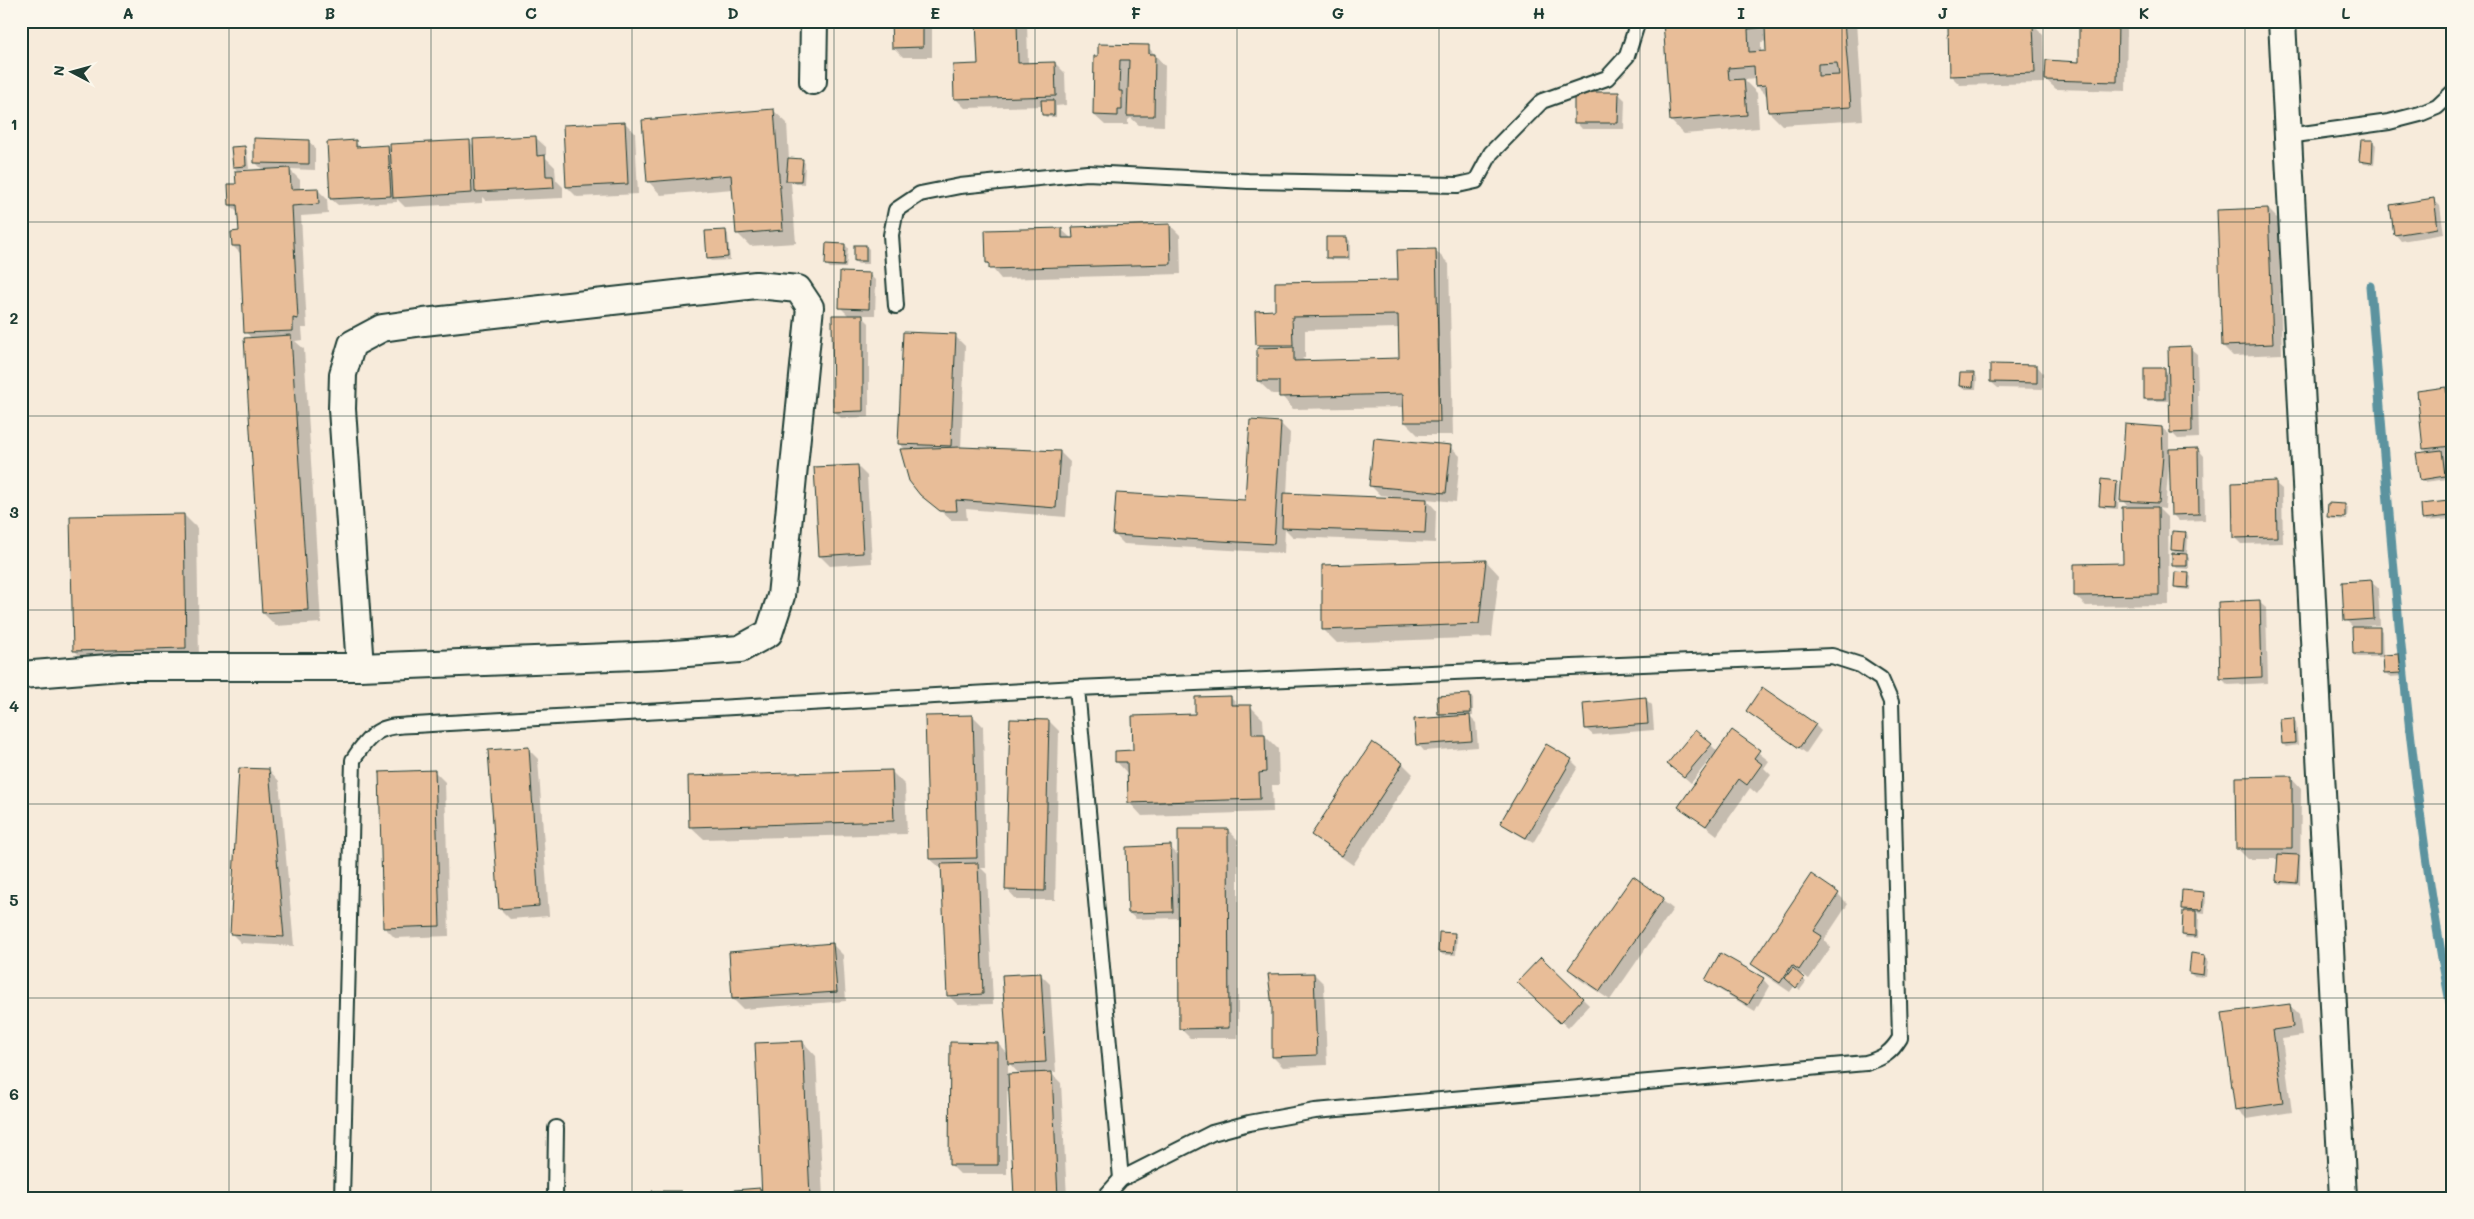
<svg xmlns="http://www.w3.org/2000/svg" width="2474" height="1219" viewBox="0 0 2474 1219" font-family="Mali,sans-serif">
	<style>
		.shadow { fill: #0003; fill-rule: evenodd }
		.lines { fill: none; stroke-linecap: round; stroke-linejoin: round }
		.stream { stroke: #5c939f; stroke-width: 9 }
		.building { fill: #e8bd98; stroke: #1f3d34; fill-rule: evenodd }
		.service-casing { stroke: #1f3d34; stroke-width: 18 }
		.minor-casing { stroke: #1f3d34; stroke-width: 30 }
		.service { stroke: #fbf7ec; stroke-width: 14 }
		.minor { stroke: #fbf7ec; stroke-width: 26 }
		.grid { fill: none; stroke: #1f3d34; stroke-width: 1; stroke-opacity: 0.55 }
		.neatline { fill: none; stroke: #1f3d34; stroke-width: 2 }
		.grid-label { font-size: 16px; text-anchor: middle; font-weight: bold; fill: #1f3d34 }
	</style>
	<rect width="100%" height="100%" fill="#f7ebdb"/>
	<filter id="ink" filterUnits="userSpaceOnUse"><feTurbulence type="fractalNoise" baseFrequency=".02" numOctaves="2"/><feDisplacementMap in="SourceGraphic" scale="10" xChannelSelector="R" yChannelSelector="G"/><feConvolveMatrix kernelMatrix="1 2 1 2 8 2 1 2 1" color-interpolation-filters="sRGB"/></filter>
	<g filter="url(#ink)">
		<g class="shadow">
			<path d="M893,21H932V57H903L893,47Z"/>
			<path d="M977,21H1027L1028,64L1055,63L1065,73L1066,105L1056,106V117H1046L1043,114V106L965,108L955,98L979,66Z"/>
			<path d="M1664,21H1857L1863,120L1782,125L1769,112L1768,97L1756,85V79L1744,80L1757,93L1759,128L1684,134L1671,121ZM1767,41V52L1761,53V42Z"/>
			<path d="M1933,21H1971L1936,24Z"/>
			<path d="M2080,21H2127L2126,91L2056,89L2044,78L2045,83L1960,85L1950,75L2033,25L2043,35L2044,74L2080,63Z"/>
			<path d="M1148,47L1165,66L1164,126L1139,125L1131,118L1128,120V125H1105L1094,115L1096,57Z"/>
			<path d="M1618,93L1625,100L1624,129H1582L1576,122Z"/>
			<path d="M773,110L787,123L789,160H802L805,163L804,184L791,183L796,243L750,246L737,233L733,189L661,195L648,181Z"/>
			<path d="M625,123L635,133L638,194L577,197L567,187Z"/>
			<path d="M535,137L546,147V158L555,167L556,180L563,187V198L486,201L482,197V203L405,207L397,199V202L338,205L331,199L355,142L361,148L387,146L392,151L469,141L474,146Z"/>
			<path d="M308,141L315,147V170L289,169L300,180V190L317,189L327,199L328,214L301,216L307,328H302L303,340L295,341L304,349L321,623L276,626L263,613L252,339L246,332L242,255L233,246L240,232L239,214L230,205L238,185L264,171L255,162Z"/>
			<path d="M2373,142L2376,145L2374,165L2364,164L2361,161Z"/>
			<path d="M244,147L247,150L249,169L237,170L234,167Z"/>
			<path d="M2434,200L2440,206L2444,234L2401,241L2395,234Z"/>
			<path d="M2268,209L2278,219L2282,354L2233,356L2223,346Z"/>
			<path d="M1170,225L1180,235L1181,274L1001,279L987,262L1061,229L1072,239H1074Z"/>
			<path d="M725,231L728,234L730,260L711,261L708,258Z"/>
			<path d="M1347,238L1350,241V260H1331L1328,257Z"/>
			<path d="M845,245L848,248L846,268H830L827,265Z"/>
			<path d="M866,246L869,249V264H858L855,261Z"/>
			<path d="M1435,250L1449,264L1453,435H1418L1405,422L1404,407L1293,409L1280,394H1272L1258,381L1262,349L1257,345L1276,312L1399,281ZM1400,328L1401,359L1307,362L1302,358H1305V330Z"/>
			<path d="M869,274L876,281L875,315H861L869,323V417L841,418L834,411L849,316L841,308Z"/>
			<path d="M955,336L965,346L961,449L1060,452L1070,462L1066,517L966,509L967,520H951L921,494L906,450L900,444Z"/>
			<path d="M2190,348L2197,354L2199,438L2178,439L2171,432L2170,384H2168V401H2148L2145,399L2165,370L2170,375Z"/>
			<path d="M2037,366L2043,373V389L1998,388L1991,382Z"/>
			<path d="M1974,375L1977,378L1976,389H1963L1960,386Z"/>
			<path d="M2445,389L2452,395L2453,403V453L2445,454L2448,479L2424,482L2421,479L2429,453L2424,449Z"/>
			<path d="M1280,423L1290,433L1287,495L1392,499V496L1380,495L1370,485L1450,446L1460,456L1456,502L1426,499L1436,510L1435,543L1293,537L1285,529L1284,553L1124,544L1114,534L1246,502Z"/>
			<path d="M2162,428L2169,434V450L2198,449L2204,456L2205,520L2179,521L2172,514L2169,463L2165,509L2158,508L2168,518L2169,605L2086,606L2075,596L2125,565L2129,508L2122,500Z"/>
			<path d="M857,466L867,476L872,563L830,566L820,556Z"/>
			<path d="M2116,482L2119,485L2118,509L2104,508L2101,505Z"/>
			<path d="M2275,483L2282,489L2283,543L2241,544L2235,538Z"/>
			<path d="M2449,503L2452,506L2453,519L2426,521L2423,518Z"/>
			<path d="M2345,505L2348,508L2347,517L2328,516Z"/>
			<path d="M184,515L197,528L199,661L87,663L74,650Z"/>
			<path d="M2330,518L2347,519V520L2331,519Z"/>
			<path d="M2185,533L2188,536L2187,553H2184L2189,558V569L2176,568L2173,565L2182,553L2175,552L2172,549Z"/>
			<path d="M1486,561L1499,575L1492,637L1337,643L1324,630V567Z"/>
			<path d="M2188,574L2191,577L2190,590L2178,589L2175,586Z"/>
			<path d="M2371,582L2378,588L2380,625L2362,626V629L2379,628L2382,631L2383,657L2399,656L2402,659L2403,676L2389,677L2386,674L2384,657H2357L2354,654L2353,627L2346,620Z"/>
			<path d="M2259,602L2266,608L2268,683L2228,685L2221,678Z"/>
			<path d="M1470,695L1473,698V716H1469L1476,723L1478,747L1424,751L1418,744L1444,718L1439,714Z"/>
			<path d="M1230,697L1239,706H1250L1263,719L1264,735L1278,749L1279,785H1272L1273,812L1142,816L1129,802L1128,774L1116,761Z"/>
			<path d="M1645,699L1652,705L1654,730L1593,735L1586,729Z"/>
			<path d="M1748,711L1815,725L1821,731L1806,753Z"/>
			<path d="M973,716L983,726L986,868H981L987,874L993,1004L958,1005L948,995L942,869L930,859Z"/>
			<path d="M2293,719L2296,722L2298,745L2286,747L2283,744Z"/>
			<path d="M1049,721L1059,731L1055,900H1017L1007,889Z"/>
			<path d="M1732,732L1769,761L1764,768L1771,775L1757,794L1750,788L1717,835L1680,806L1713,760L1711,758L1691,783L1676,770L1711,745L1718,752Z"/>
			<path d="M1373,744L1403,764L1413,774L1353,865L1323,844L1313,834Z"/>
			<path d="M528,749L538,759L549,916L510,919L500,909Z"/>
			<path d="M1571,760L1578,767L1533,843L1509,829L1502,822Z"/>
			<path d="M269,770L279,781L294,946L241,943L231,933Z"/>
			<path d="M435,772L445,782L449,936L395,938L385,928Z"/>
			<path d="M892,772L905,785L907,834L704,839L690,826Z"/>
			<path d="M2291,777L2301,788L2300,885L2280,884L2277,881L2279,859H2248L2238,849Z"/>
			<path d="M1228,830L1238,840V1038H1190L1180,1028V918L1136,919L1129,913L1170,847L1179,856Z"/>
			<path d="M1633,877L1673,909L1610,1000L1579,979L1569,969Z"/>
			<path d="M2203,893L2206,896L2205,913L2196,912L2199,915L2198,938H2186L2183,935L2184,910L2182,908Z"/>
			<path d="M1838,894L1848,904L1824,940L1831,947L1809,979L1802,974L1800,976L1806,982L1800,990L1795,985L1790,992L1763,974L1753,964Z"/>
			<path d="M1454,934L1457,937L1456,955H1443L1440,952Z"/>
			<path d="M833,945L843,955L846,1001L743,1009L733,999Z"/>
			<path d="M2205,956L2208,959L2206,977L2193,976L2190,973Z"/>
			<path d="M1541,958L1589,1005L1568,1028L1519,982Z"/>
			<path d="M1040,974L1050,984L1056,1072H1050L1061,1083L1067,1198H1015L1010,1091H1007V1174H960L950,1164L998,1044L1009,1055ZM1008,1062L1020,1075H1008Z"/>
			<path d="M1314,974L1324,984L1327,1065L1283,1067L1273,1057Z"/>
			<path d="M1763,979L1769,986L1755,1011L1713,986L1706,980Z"/>
			<path d="M2289,1005L2299,1015L2302,1036L2282,1039L2292,1112L2247,1119L2237,1109L2224,1014Z"/>
			<path d="M803,1042L816,1056L823,1198H735L760,1190L763,1193Z"/>
		</g>
		<g class="lines">
			<path class="stream" d="M2370,286C2391,531 2406,777 2453,1018"/>
		</g>
		<g class="building">
			<path d="M891,21H923V47L892,48Z"/>
			<path d="M976,21H1017L1018,63L1055,62L1056,96L954,99L953,65L978,64Z"/>
			<path d="M1663,21H1844L1851,107L1768,112L1766,85L1755,86L1754,66L1728,68L1729,80L1744,79L1747,115L1670,121ZM1765,27L1766,51L1749,52L1748,29ZM1837,63L1839,75L1818,76V64Z"/>
			<path d="M2079,21H2118L2117,82L2045,80L2046,60L2079,62Z"/>
			<path d="M2033,24L2035,73L1949,76L1948,26Z"/>
			<path d="M1098,44L1149,45V54H1155L1154,116H1127L1129,60H1120L1119,91H1122V110H1118V116L1093,115L1094,56H1098Z"/>
			<path d="M1574,92H1619L1618,123H1574Z"/>
			<path d="M1041,100H1054V115H1042Z"/>
			<path d="M774,109L783,230L736,234L731,175L647,182L642,120Z"/>
			<path d="M625,122L628,184L566,187L563,125Z"/>
			<path d="M536,136L537,156L545,155L546,176H553L554,188L475,192L473,139Z"/>
			<path d="M254,138L309,140V164L254,163Z"/>
			<path d="M356,140V147L388,145L391,196L330,199L327,142Z"/>
			<path d="M470,140L472,193L393,198L390,144Z"/>
			<path d="M2361,140H2373L2372,163L2359,161Z"/>
			<path d="M245,146L246,166L233,167L231,147Z"/>
			<path d="M788,158L803,159L801,181H786Z"/>
			<path d="M290,168L291,189L318,188L319,204L292,206L298,319L293,318V331L244,333L240,246H232L231,232L239,231L237,205H229L228,184H236L235,171Z"/>
			<path d="M2434,198L2438,228L2394,235L2390,205Z"/>
			<path d="M2268,208L2273,344L2222,346L2217,210Z"/>
			<path d="M1170,224L1171,264L989,269V263H986L985,230L1062,228V238H1073L1072,227Z"/>
			<path d="M726,230L728,257L707,259L705,231Z"/>
			<path d="M1326,237H1347L1348,258H1326Z"/>
			<path d="M826,243L845,244L844,266L825,265Z"/>
			<rect x="854" y="245" width="12" height="16"/>
			<path d="M1436,249L1440,422H1404L1403,394L1279,397V381H1257V348L1294,347V361L1399,358L1398,315L1292,317L1293,345H1256L1255,311L1275,310V282L1398,280L1397,250Z"/>
			<path d="M840,272L870,273L869,309L839,308Z"/>
			<path d="M832,315H863V411L833,412Z"/>
			<path d="M903,332L956,334L951,446L898,444Z"/>
			<path d="M291,335L308,610L262,613L244,338Z"/>
			<path d="M2191,346L2192,432L2170,433L2168,347Z"/>
			<path d="M1990,364L2037,365V383L1990,382Z"/>
			<rect x="2144" y="368" width="21" height="31"/>
			<path d="M1960,373H1974L1973,387L1959,386Z"/>
			<path d="M2446,387L2452,446L2423,449L2417,391Z"/>
			<path d="M1250,420L1281,422L1274,544L1113,535L1116,493L1245,500Z"/>
			<path d="M2125,424L2162,427L2163,455L2159,503L2120,501Z"/>
			<path d="M1374,438L1451,445L1446,493L1369,486Z"/>
			<path d="M961,447L1060,451L1056,508L956,500L957,511H940L920,495L909,481L900,449Z"/>
			<path d="M2198,448L2199,514L2171,515L2169,449Z"/>
			<path d="M2442,450L2445,476L2420,480L2416,453Z"/>
			<path d="M858,465L863,553L819,556L814,467Z"/>
			<path d="M2101,479L2117,481L2115,507L2099,506Z"/>
			<path d="M2276,481L2277,537L2233,538L2232,483Z"/>
			<path d="M1283,493L1427,499L1425,533L1282,528Z"/>
			<path d="M2449,501L2451,516L2422,519L2421,504Z"/>
			<path d="M2328,503L2345,504V518L2327,517Z"/>
			<path d="M2122,507H2158L2159,595L2074,596V564L2123,563Z"/>
			<path d="M184,514L186,648L73,651L70,516Z"/>
			<path d="M2172,531L2186,532L2184,551L2171,550Z"/>
			<path d="M2172,553L2187,554V566H2172Z"/>
			<path d="M1486,560L1479,624L1322,630V565Z"/>
			<path d="M2175,572L2189,573L2188,588L2174,587Z"/>
			<path d="M2372,580L2374,619L2344,621L2342,582Z"/>
			<path d="M2260,600L2262,677L2220,679L2218,602Z"/>
			<path d="M2352,627H2380V654H2353Z"/>
			<path d="M2399,654L2401,673L2384,674L2383,655Z"/>
			<path d="M1762,687L1816,724L1799,748L1746,711Z"/>
			<path d="M1470,694L1471,713L1438,714L1437,696Z"/>
			<path d="M1231,696V705H1251L1252,734H1265L1266,772L1259,773L1260,799L1128,803L1127,762H1115V751L1133,750L1132,716L1195,714V697Z"/>
			<path d="M1646,697L1648,724L1585,729L1583,703Z"/>
			<path d="M973,715L977,858L929,859L925,716Z"/>
			<path d="M1470,715L1472,741L1416,745L1414,719Z"/>
			<path d="M2294,718L2295,743L2282,744L2280,719Z"/>
			<path d="M1010,719L1049,720L1045,891L1005,890Z"/>
			<path d="M1695,730L1712,744L1684,777L1667,764Z"/>
			<path d="M1732,730L1760,750L1754,758L1762,764L1747,785L1739,779L1706,826L1678,807Z"/>
			<path d="M1372,742L1403,763L1342,856L1311,835Z"/>
			<path d="M1546,744L1572,759L1526,838L1500,823Z"/>
			<path d="M529,747L539,906L499,909L488,750Z"/>
			<path d="M239,768L269,769L284,937L230,934Z"/>
			<path d="M435,770L440,926L383,928L379,772Z"/>
			<path d="M892,770L894,821L689,827L688,776Z"/>
			<path d="M2292,776V849H2236L2235,777Z"/>
			<path d="M1178,829H1228L1229,1028L1179,1029Z"/>
			<path d="M1171,845L1173,912L1128,913L1126,847Z"/>
			<path d="M2278,854L2299,855L2297,883L2276,881Z"/>
			<path d="M978,863L983,994L947,996L941,864Z"/>
			<path d="M1811,874L1839,893L1814,931L1822,936L1799,970L1792,965L1780,983L1751,964Z"/>
			<path d="M1633,876L1664,898L1600,991L1568,969Z"/>
			<path d="M2182,890L2204,892L2202,910L2181,909Z"/>
			<path d="M2183,911H2196V936L2182,935Z"/>
			<path d="M1439,932L1455,933L1453,953L1438,952Z"/>
			<path d="M833,943L837,992L732,999L729,952Z"/>
			<path d="M1720,953L1764,978L1748,1005L1705,980Z"/>
			<path d="M2191,953L2205,955L2203,975L2189,973Z"/>
			<path d="M1541,957L1583,998L1560,1023L1517,982Z"/>
			<path d="M1793,968L1804,978L1796,988L1785,978Z"/>
			<path d="M1041,973L1046,1062L1008,1064L1002,975Z"/>
			<path d="M1314,973L1317,1055L1272,1057V1006L1268,974Z"/>
			<path d="M2290,1004L2293,1027L2273,1030L2283,1103L2235,1110L2222,1013Z"/>
			<path d="M803,1041L810,1198H762L755,1043Z"/>
			<path d="M950,1042L998,1043V1165H949Z"/>
			<path d="M1052,1072L1058,1198H1014L1008,1074Z"/>
			<path d="M760,1188L761,1198H734V1190Z"/>
			<path d="M652,1191H681V1198H653Z"/>
		</g>
		<g class="lines">
			<g class="service-casing">
				<g id="service">
					<path d="M2288,136L2389,122L2420,114L2437,107L2453,92"/>
					<path d="M896,306L891,235L896,210L920,194L960,186L1087,173L1248,181L1458,185L1476,181L1491,153L1542,101L1607,78L1627,56L1638,21"/>
					<path d="M1077,688L1121,1179"/>
					<path d="M342,1198L353,760C377,721 388,727 431,724L1077,688L1832,656L1860,665L1881,679L1891,702L1900,1038C1891,1053 1883,1058 1866,1063L1315,1111L1249,1123L1212,1133L1121,1179L1104,1198"/>
					<path d="M555,1198L556,1128"/>
				</g>
			</g>
			<g class="minor-casing">
				<g id="minor">
					<path d="M2282,21L2343,1198"/>
					<path d="M813,81L814,21"/>
					<path d="M21,675L121,667H360L661,655L740,649L769,633L781,596L810,307L798,289L756,285L424,322L382,328L352,344L343,374L342,409L360,667"/>
				</g>
			</g>
			<use href="#service" class="service"/>
			<use href="#minor" class="minor"/>
		</g>
	</g>
	<path class="grid" d="M229,21V1198M431,21V1198M632,21V1198M834,21V1198M1035,21V1198M1237,21V1198M1439,21V1198M1640,21V1198M1842,21V1198M2043,21V1198M2245,21V1198M21,222H2453M21,416H2453M21,610H2453M21,804H2453M21,998H2453"/>
	<rect width="2474" height="1219" fill="none" stroke="#fbf7ec" stroke-width="55"/>
	<g transform="translate(72 72) rotate(276)" stroke="#fbf7ec" stroke-width="4" paint-order="stroke">
	<path d="M0-4L9 19L0 12L-9 19Z" fill="#1f3d34"/>
	<text y="-8" font-size="14" font-weight="bold" text-anchor="middle" fill="#1f3d34">N</text>
	</g>
	<rect x="28" y="28" width="2418" height="1164" class="neatline"/>
	<g class="grid-label">
		<text x="128" y="19">A</text>
		<text x="330" y="19">B</text>
		<text x="531" y="19">C</text>
		<text x="733" y="19">D</text>
		<text x="935" y="19">E</text>
		<text x="1136" y="19">F</text>
		<text x="1338" y="19">G</text>
		<text x="1539" y="19">H</text>
		<text x="1741" y="19">I</text>
		<text x="1943" y="19">J</text>
		<text x="2144" y="19">K</text>
		<text x="2346" y="19">L</text>
		<text x="14" y="130">1</text>
		<text x="14" y="324">2</text>
		<text x="14" y="518">3</text>
		<text x="14" y="712">4</text>
		<text x="14" y="906">5</text>
		<text x="14" y="1100">6</text>
	</g>
</svg>
